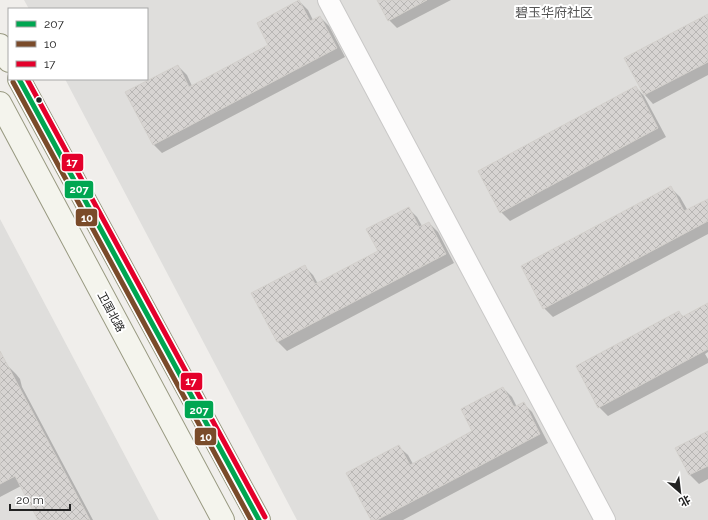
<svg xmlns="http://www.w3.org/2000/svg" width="708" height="520" viewBox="0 0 708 520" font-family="Raleway,'Noto Sans SC',sans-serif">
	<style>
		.residential { fill: #dfdedc }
		.shadow { fill: #0003 }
		.building { fill: url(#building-cross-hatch); stroke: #d3d0cc }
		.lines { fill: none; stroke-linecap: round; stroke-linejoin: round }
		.minor-casing { stroke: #c9c8c7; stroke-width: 22 }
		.secondary-casing { stroke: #999a82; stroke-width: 24 }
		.minor { stroke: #fdfcfc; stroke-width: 20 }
		.secondary { stroke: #f4f4ed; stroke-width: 22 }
		.bus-1-casing { stroke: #fff; stroke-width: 8 }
		.bus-2-casing { stroke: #fff; stroke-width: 8 }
		.bus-3-casing { stroke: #fff; stroke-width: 8 }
		.bus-1 { stroke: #00a651; stroke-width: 5 }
		.bus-2 { stroke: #7a4b2a; stroke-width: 5 }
		.bus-3 { stroke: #e4002b; stroke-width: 5 }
		.bus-dot { fill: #222; stroke: #fff; stroke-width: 1.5 }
		.labels { text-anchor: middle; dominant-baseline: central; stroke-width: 4; stroke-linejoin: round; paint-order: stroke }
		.street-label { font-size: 11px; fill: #222; stroke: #fff }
		.quarter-label { font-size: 13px; fill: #555; stroke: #fff }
		.line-badge { stroke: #fff; stroke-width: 1.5 }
		.badge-label { font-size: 11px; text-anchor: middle; font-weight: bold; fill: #fff }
	</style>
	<defs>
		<pattern id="building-cross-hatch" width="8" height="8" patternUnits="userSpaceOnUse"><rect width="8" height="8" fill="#d7d4d2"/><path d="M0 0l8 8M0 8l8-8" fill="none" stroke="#b8b6b4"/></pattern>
	</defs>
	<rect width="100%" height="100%" fill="#f0eeeb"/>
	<g class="residential">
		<path d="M24,0H708V520H297L65,79H147V9H29Z"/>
		<path d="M0,219L159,520H0Z"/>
	</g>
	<g class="shadow">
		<path d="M378,0H451L397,28L389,20Z"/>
		<path d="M299,1L308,10L313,20L320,17L329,26L345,57L162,153L153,144L178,66L187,75L192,86L270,46Z"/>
		<path d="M708,16V75L653,104L645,95L626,59Z"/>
		<path d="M636,87L644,96L666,137L510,221L501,212Z"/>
		<path d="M671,188L680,197L688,211L708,200V234L553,317L544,308Z"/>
		<path d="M408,208L417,217L422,226L429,223L438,232L454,263L287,351L278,342L253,293L304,266L313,275L318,284L379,252Z"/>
		<path d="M708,304V352L705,354L708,359V363L608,416L599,407L577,366L678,312L684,317Z"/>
		<path d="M0,360L6,364L16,374L20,379L22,387L93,520H39L21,486L0,497Z"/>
		<path d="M503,388L512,397L517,407L524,404L532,412L548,443L403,520H372L399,447L408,455L413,464L474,432Z"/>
		<path d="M708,432V479L699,484L690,475L676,449Z"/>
	</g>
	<g class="building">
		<path d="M299,0L310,21L320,16L337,48L153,145L125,92L178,65L189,87L268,45L257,23Z"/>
		<path d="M377,0H427L388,21Z"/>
		<path d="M708,14V62L644,95L624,58Z"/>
		<path d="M636,86L658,128L500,213L478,171Z"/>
		<path d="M671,186L684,211L708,199V221L543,309L521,266Z"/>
		<path d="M409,207L419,227L429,222L446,254L277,342L251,293L305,265L315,284L378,251L366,229Z"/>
		<path d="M708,303V349L598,408L576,366L679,311L682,317Z"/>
		<path d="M0,351L90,520H38L15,476L0,484Z"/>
		<path d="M503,387L514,407L524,402L540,434L377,520H371L346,473L399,445L410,465L472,431L461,409Z"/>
		<path d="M708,431V466L689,475L675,448Z"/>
	</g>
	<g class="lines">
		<g class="minor-casing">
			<path id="minor" d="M328,0L605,520"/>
		</g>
		<g class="secondary-casing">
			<g id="secondary">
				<path d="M0,45L9,61"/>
				<path d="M19,79L259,520"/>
				<path d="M0,103L223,520"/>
			</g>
		</g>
		<use href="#minor" class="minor"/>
		<use href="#secondary" class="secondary"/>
		<g class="bus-1-casing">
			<path id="bus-1" d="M19,79L259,520"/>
		</g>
		<g class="bus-2-casing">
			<path id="bus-2" d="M13,82L251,520"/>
		</g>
		<g class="bus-3-casing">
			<path id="bus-3" d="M27,79L265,517"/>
		</g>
		<use href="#bus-1" class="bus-1"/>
		<use href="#bus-2" class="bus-2"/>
		<use href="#bus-3" class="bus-3"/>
	</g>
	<circle class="bus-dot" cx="39" cy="100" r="3.5"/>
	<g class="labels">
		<g class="street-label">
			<text transform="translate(111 312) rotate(62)">卫国北路</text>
		</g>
		<g class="quarter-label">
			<text x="554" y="12">碧玉华府社区</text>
		</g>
	</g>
	<g class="line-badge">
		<rect x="61" y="153" width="23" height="19" rx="4" fill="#e4002b"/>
		<rect x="64" y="180" width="30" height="19" rx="4" fill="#00a651"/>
		<rect x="75" y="208" width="23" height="19" rx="4" fill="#7a4b2a"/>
		<rect x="180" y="372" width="23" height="19" rx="4" fill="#e4002b"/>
		<rect x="184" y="400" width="30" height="19" rx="4" fill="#00a651"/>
		<rect x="194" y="427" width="23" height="19" rx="4" fill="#7a4b2a"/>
	</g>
	<g class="badge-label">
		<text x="72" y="166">17</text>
		<text x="79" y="193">207</text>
		<text x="87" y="222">10</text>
		<text x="191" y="385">17</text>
		<text x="199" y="414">207</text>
		<text x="206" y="441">10</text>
	</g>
	<rect x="8" y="8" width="140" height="72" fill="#ffffff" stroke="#a7a7a7"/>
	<rect x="16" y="21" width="20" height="6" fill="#00a651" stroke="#a7a7a7"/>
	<text x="44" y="28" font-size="12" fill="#222222">207</text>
	<rect x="16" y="41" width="20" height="6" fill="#7a4b2a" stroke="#a7a7a7"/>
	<text x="44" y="48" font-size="12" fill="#222222">10</text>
	<rect x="16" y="61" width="20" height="6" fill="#e4002b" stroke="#a7a7a7"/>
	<text x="44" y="68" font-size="12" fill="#222222">17</text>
	<g transform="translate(680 492) rotate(152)" stroke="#ffffff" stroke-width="3" paint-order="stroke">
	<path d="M0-3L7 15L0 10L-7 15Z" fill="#222222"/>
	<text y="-6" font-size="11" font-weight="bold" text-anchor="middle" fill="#222222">北</text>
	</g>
	<path d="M10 504v6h60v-6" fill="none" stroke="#222222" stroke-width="2"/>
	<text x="16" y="504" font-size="12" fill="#222222" stroke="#ffffff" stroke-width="3" paint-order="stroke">20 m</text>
</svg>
